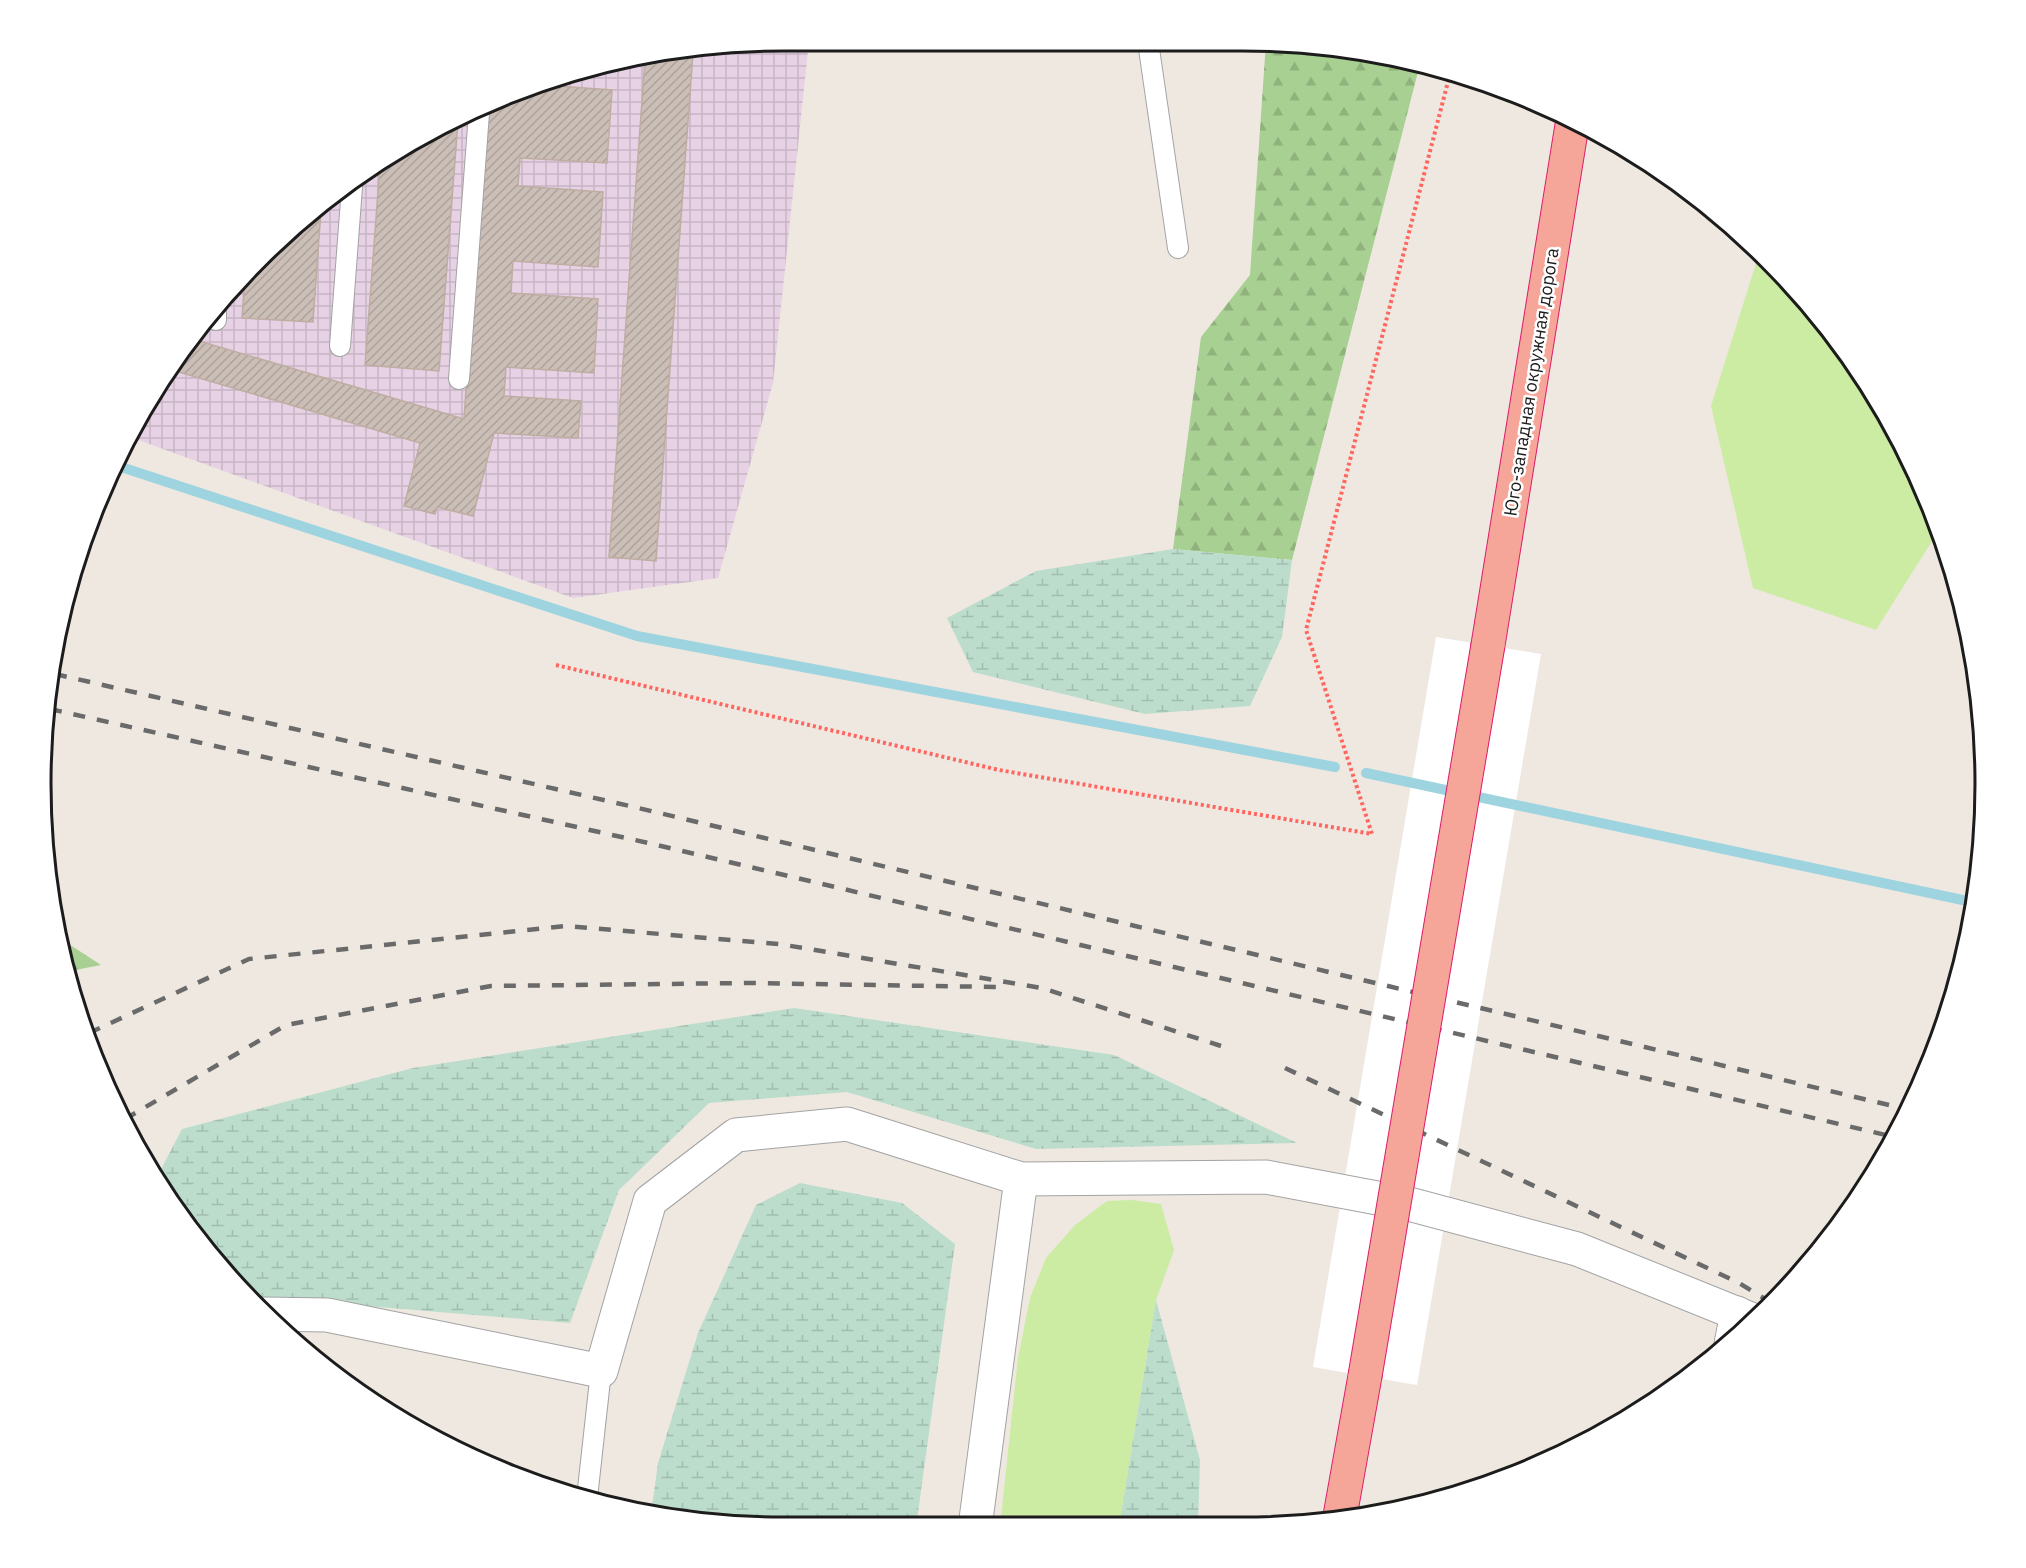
<svg xmlns="http://www.w3.org/2000/svg" width="2026" height="1568" viewBox="0 0 2026 1568" font-family="'IBM Plex Sans',sans-serif">
	<style>
		.industrial { fill: url(#industrial-grid) }
		.grass { fill: #cbeca2 }
		.forest { fill: url(#forest-firs) }
		.wetland { fill: url(#wetland-marsh) }
		.pier { fill: #fff }
		.lines { fill: none; stroke-linecap: round; stroke-linejoin: round }
		.stream { stroke: #9ed4df; stroke-width: 10 }
		.building { fill: url(#building-hatch); stroke: #c0ada2; stroke-width: 1.5 }
		.service-casing { stroke: #a3a3a3; stroke-width: 22 }
		.minor-casing { stroke: #a3a3a3; stroke-width: 35 }
		.trunk-casing { stroke: #df1a6a; stroke-width: 35 }
		.path { stroke: #ff6660; stroke-width: 4; stroke-dasharray: 3 3; stroke-linecap: butt }
		.service { stroke: #fff; stroke-width: 20 }
		.minor { stroke: #fff; stroke-width: 33 }
		.trunk { stroke: #f5a698; stroke-width: 33 }
		.rail { stroke: #6a6a6a; stroke-width: 4.5; stroke-dasharray: 12 12; stroke-linecap: butt }
		.trunk-bridge-casing { stroke: #df1a6a; stroke-width: 35; stroke-linecap: butt }
		.trunk-bridge { stroke: #f5a698; stroke-width: 33 }
		.labels { text-anchor: middle; dominant-baseline: central; stroke-width: 5; stroke-linejoin: round; paint-order: stroke }
		.street-label { font-size: 18px; fill: #1c1c1c; stroke: #fff }
		.rim { fill: none; stroke: #1c1c1c; stroke-width: 3 }
	</style>
	<defs>
		<pattern id="industrial-grid" width="8" height="8" patternUnits="userSpaceOnUse" patternTransform="scale(1.5)"><rect width="8" height="8" fill="#e7d2e5"/><path d="M0 4h8M4 0v8" fill="none" stroke="#c6b4c4"/></pattern>
		<pattern id="forest-firs" width="22" height="20" patternUnits="userSpaceOnUse" patternTransform="scale(1.5)"><rect width="22" height="20" fill="#a8d092"/><path d="M5 1l3.5 6h-7zM16 11l3.5 6h-7z" fill="#90b27d"/></pattern>
		<pattern id="wetland-marsh" width="20" height="14" patternUnits="userSpaceOnUse" patternTransform="scale(1.5)"><rect width="20" height="14" fill="#bcddcc"/><path d="M1 5h8M5 5V1M11 12h8M15 12V8" fill="none" stroke="#a1bdaf"/></pattern>
		<pattern id="building-hatch" width="6" height="6" patternUnits="userSpaceOnUse" patternTransform="scale(1.5)"><rect width="6" height="6" fill="#cabeb6"/><path d="M-1 1l2-2M0 6l6-6M5 7l2-2" fill="none" stroke="#ada39c"/></pattern>
	</defs>
	<rect width="100%" height="100%" fill="#eee8e0"/>
	<path class="industrial" d="M784,41H809L773,383L718,578L573,598L130,437L140,413L258,259L412,140L591,66Z"/>
	<g class="grass">
		<path d="M1759,254L1801,294L1886,412L1939,530L1876,630L1753,588L1711,406Z"/>
		<path d="M1132,1200L1161,1204L1174,1250L1156,1300L1119,1526L1000,1527L1018,1358L1030,1298L1046,1258L1075,1225L1107,1201Z"/>
	</g>
	<g class="forest">
		<path d="M1266,42H1290L1419,68L1292,560L1173,549L1201,337L1250,275Z"/>
		<path d="M61,939L101,965L65,972Z"/>
	</g>
	<g class="wetland">
		<path d="M1173,549L1292,560L1282,637L1250,706L1145,714L973,672L947,618L1036,571Z"/>
		<path d="M794,1008L1114,1055L1297,1143L1036,1149L847,1092L709,1103L619,1190L570,1323L248,1296L157,1177L182,1129L413,1068Z"/>
		<path d="M800,1183L902,1203L955,1244L916,1527H784L651,1514L658,1463L698,1333L756,1205Z"/>
		<path d="M1156,1300L1200,1460L1198,1526H1119Z"/>
	</g>
	<path class="pier" d="M1436,637L1541,654L1417,1385L1313,1367Z"/>
	<g class="lines">
		<g class="stream">
			<path d="M118,466L637,636L1335,767"/>
			<path d="M1366,773L1972,902"/>
		</g>
	</g>
	<g class="building">
		<path d="M693,53L656,561L609,557L645,59Z"/>
		<path d="M544,85L612,90L607,163L520,158L518,186L603,192L598,267L513,261L511,293L598,299L594,373L506,367L504,396L581,401L578,438L494,433L473,516L437,507L435,514L404,506L420,443L172,370L196,340L464,419L485,110Z"/>
		<path d="M458,121L439,371L365,365L380,165L412,140Z"/>
		<path d="M321,210L313,322L242,318L245,276L258,259Z"/>
	</g>
	<g class="lines">
		<g class="service-casing">
			<g id="service">
				<path d="M1148,42L1178,248"/>
				<path d="M216,320V313"/>
				<path d="M340,346L352,187"/>
				<path d="M459,379L479,113"/>
				<path d="M587,1498L601,1371"/>
			</g>
		</g>
		<g class="minor-casing">
			<g id="minor">
				<path d="M264,1314L327,1315L601,1371L650,1201L736,1135L847,1124L1021,1179L1266,1177L1409,1204L1577,1249L1753,1320"/>
				<path d="M1731,1344L1737,1313"/>
				<path d="M975,1527L1021,1179"/>
			</g>
		</g>
		<g class="trunk-casing">
			<g id="trunk">
				<path d="M1488,645L1573,119"/>
				<path d="M1340,1516L1365,1376"/>
			</g>
		</g>
		<path class="path" d="M556,665L999,770L1372,834L1306,630L1450,74"/>
		<use href="#service" class="service"/>
		<use href="#minor" class="minor"/>
		<use href="#trunk" class="trunk"/>
		<g class="rail">
			<path d="M55,674L634,807L1910,1110"/>
			<path d="M50,709L657,845L1894,1137"/>
			<path d="M89,1033L249,959L565,926L779,944L1042,988L1221,1046"/>
			<path d="M1285,1068L1739,1283L1770,1302"/>
			<path d="M125,1119L286,1025L491,986L749,983L997,987"/>
		</g>
		<g class="trunk-bridge-casing">
			<path id="trunk-bridge" d="M1365,1376L1488,645"/>
		</g>
		<use href="#trunk-bridge" class="trunk-bridge"/>
	</g>
	<g class="labels">
		<g class="street-label">
			<text transform="translate(1531 382) rotate(-81)">Юго-западная окружная дорога</text>
		</g>
	</g>
	<path d="M0 0H2026V1568H0ZM784 51H1242A733 733 0 0 1 1975 784V784A733 733 0 0 1 1242 1517H784A733 733 0 0 1 51 784V784A733 733 0 0 1 784 51Z" fill="#fff" fill-rule="evenodd"/>
	<path class="rim" d="M784 51H1242A733 733 0 0 1 1975 784V784A733 733 0 0 1 1242 1517H784A733 733 0 0 1 51 784V784A733 733 0 0 1 784 51Z"/>
</svg>
